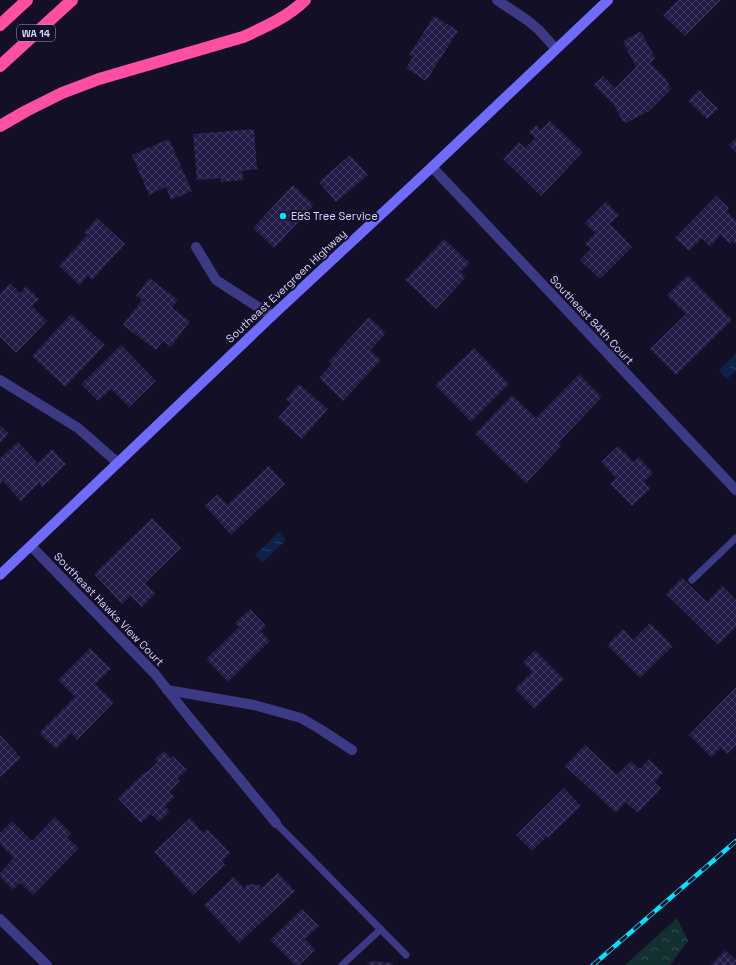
<svg xmlns="http://www.w3.org/2000/svg" width="736" height="965" viewBox="0 0 736 965" font-family="'Space Grotesk',sans-serif">
	<style>
		.forest { fill: url(#forest-crowns) }
		.water { fill: url(#water-ripples) }
		.building { fill: url(#building-cross-hatch) }
		.lines { fill: none; stroke-linecap: round; stroke-linejoin: round }
		.lane { stroke: #3d3a85; stroke-width: 7 }
		.street { stroke: #3d3a85; stroke-width: 10 }
		.secondary { stroke: #6f6bff; stroke-width: 10 }
		.highway { stroke: #ff4fa3; stroke-width: 12 }
		.rail-casing { stroke: #00e5ff; stroke-width: 4.5 }
		.rail { stroke: #130f26; stroke-width: 3; stroke-dasharray: 9; stroke-linecap: butt }
		.poi-dot { fill: #00e5ff; stroke: #130f26; stroke-width: 1.5 }
		.labels { text-anchor: middle; dominant-baseline: central; stroke-width: 4; stroke-linejoin: round; paint-order: stroke }
		.shield { fill: #130f26; stroke: #9e99be; stroke-width: 1 }
		.shield-label { font-size: 10px; font-weight: bold; fill: #d9d4ff }
		.poi-label { font-size: 11px; fill: #d9d4ff; stroke: #130f26; text-anchor: start }
		.street-label { font-size: 11px; fill: #d9d4ff; stroke: #130f26 }
	</style>
	<defs>
		<pattern id="forest-crowns" width="20" height="18" patternUnits="userSpaceOnUse"><rect width="20" height="18" fill="#12302f"/><path d="M2 6a3 3 0 1 1 6 0M12 15a3 3 0 1 1 6 0" fill="none" stroke="#344d4e"/></pattern>
		<pattern id="water-ripples" width="26" height="14" patternUnits="userSpaceOnUse"><rect width="26" height="14" fill="#0c2248"/><path d="M2 4q2-2 4 0t4 0M15 11q2-2 4 0t4 0" fill="none" stroke="#2f4163"/></pattern>
		<pattern id="building-cross-hatch" width="8" height="8" patternUnits="userSpaceOnUse"><rect width="8" height="8" fill="#241b47"/><path d="M0 0l8 8M0 8l8-8" fill="none" stroke="#433b63"/></pattern>
	</defs>
	<rect width="100%" height="100%" fill="#130f26"/>
	<path class="forest" d="M677,918L688,941L670,965H625Z"/>
	<g class="water">
		<path d="M736,354V371L727,379L719,370Z"/>
		<path d="M279,532L286,540L262,563L255,555Z"/>
	</g>
	<g class="building">
		<path d="M678,0H721L685,36L663,15Z"/>
		<path d="M434,16L458,31L426,81L406,68L413,57L409,55Z"/>
		<path d="M640,32L643,35L655,58L650,63L666,79L671,89L649,111L626,123L622,120L614,105L594,85L603,76L615,88L636,67L623,42L626,39Z"/>
		<path d="M699,90L718,109L707,119L688,101Z"/>
		<path d="M550,121L583,152L541,196L503,159L519,142L525,148L535,138L529,132L536,125L541,130Z"/>
		<path d="M254,129L257,169L242,171L243,180L221,182V178L197,180L193,134Z"/>
		<path d="M736,138V152L729,145Z"/>
		<path d="M169,139L192,191L171,200L166,187L149,195L132,155Z"/>
		<path d="M350,155L368,175L336,202L319,182Z"/>
		<path d="M293,185L314,205L274,248L253,228Z"/>
		<path d="M716,196L729,208L726,211L736,220V245L732,241L730,244L721,235L710,246L702,238L689,251L675,238Z"/>
		<path d="M606,202L619,215L610,224L632,247L600,279L580,260L591,249L585,244L595,233L585,223Z"/>
		<path d="M97,218L125,244L92,280L88,276L79,285L59,266L87,235L84,233Z"/>
		<path d="M444,239L470,263L461,272L466,277L436,309L405,280Z"/>
		<path d="M688,275L732,320L676,375L650,349L686,314L667,295Z"/>
		<path d="M149,278L178,300L172,308L190,321L171,347L163,341L156,350L123,325L142,300L136,296Z"/>
		<path d="M10,283L20,293L26,286L39,299L32,306L47,321L16,353L0,337V294Z"/>
		<path d="M71,314L105,345L65,387L32,356Z"/>
		<path d="M369,317L386,333L370,350L381,360L343,401L319,378L332,364L329,361Z"/>
		<path d="M121,345L156,381L129,407L111,389L98,401L81,384Z"/>
		<path d="M474,348L509,384L471,422L435,385Z"/>
		<path d="M579,374L602,397L558,443L561,446L526,483L475,434L512,395L536,418Z"/>
		<path d="M299,384L328,409L302,439L278,418L291,403L286,399Z"/>
		<path d="M0,425L9,434L0,443Z"/>
		<path d="M18,442L38,463L52,449L66,464L42,487L39,483L21,501L3,481L0,484V458Z"/>
		<path d="M618,446L634,462L639,457L653,473L644,482L650,489L632,506L610,484L616,478L601,462Z"/>
		<path d="M269,466L285,484L231,535L205,506L218,494L227,505Z"/>
		<path d="M152,518L181,548L145,583L155,594L142,607L131,596L122,604L94,574Z"/>
		<path d="M682,578L707,602L722,586L736,600V627L718,645L666,594Z"/>
		<path d="M250,609L266,626L261,631L270,641L228,682L206,659L239,627L235,623Z"/>
		<path d="M650,623L673,646L640,678L607,645L623,629L633,640Z"/>
		<path d="M90,648L111,669L95,684L114,702L77,740L71,733L56,749L39,733L75,697L58,680Z"/>
		<path d="M535,650L564,679L534,709L515,689L532,672L523,662Z"/>
		<path d="M736,687V745L727,754L721,748L711,757L689,735Z"/>
		<path d="M0,735L21,758L0,777Z"/>
		<path d="M585,745L617,775L631,761L640,769L649,759L663,773L654,782L661,788L638,813L626,802L616,813L565,766Z"/>
		<path d="M164,751L171,758L173,756L187,770L178,778L180,781L169,792L174,797L165,806L170,811L159,822L151,814L141,823L118,798L146,771L147,772L158,762L155,759Z"/>
		<path d="M564,788L581,806L548,838L547,836L532,851L516,835Z"/>
		<path d="M55,817L71,833L67,837L79,848L33,895L20,883L13,890L0,877V873L14,858L0,844V833L12,821L32,841Z"/>
		<path d="M190,818L203,833L207,829L230,853L222,861L225,865L193,895L154,852Z"/>
		<path d="M278,873L295,891L239,943L204,905L234,877L245,889L246,884L261,885L260,889Z"/>
		<path d="M302,909L319,926L305,939L315,950L299,965H295L270,940Z"/>
		<path d="M725,950L736,960V965H711Z"/>
		<path d="M371,961L392,963L394,965H367Z"/>
	</g>
	<g class="lines">
		<g class="lane">
			<path d="M692,580L736,538"/>
			<path d="M276,823L406,955"/>
			<path d="M342,965L381,929"/>
		</g>
		<g class="street">
			<path d="M497,0L527,20L539,30L556,49"/>
			<path d="M432,167L736,490"/>
			<path d="M196,247L216,280L272,316"/>
			<path d="M0,380L78,428L118,463"/>
			<path d="M31,546L155,674L188,716L276,823"/>
			<path d="M167,690L254,705L301,718L320,729L352,750"/>
			<path d="M0,919L47,965"/>
		</g>
		<path class="secondary" d="M0,575L272,316L432,167L608,0"/>
		<g class="highway">
			<path d="M0,25L27,0"/>
			<path d="M0,66L72,0"/>
			<path d="M0,126L26,111L62,93L99,79L243,37C265,27 288,17 305,0"/>
		</g>
		<g class="rail-casing">
			<path id="rail" d="M593,965L736,841"/>
		</g>
		<use href="#rail" class="rail"/>
	</g>
	<circle class="poi-dot" cx="283" cy="216" r="4"/>
	<g class="labels">
		<rect class="shield" x="17" y="25" width="38" height="16" rx="3"/>
		<g class="shield-label">
			<text x="36" y="33">WA 14</text>
		</g>
		<g class="poi-label">
			<text x="291" y="216">E&amp;S Tree Service</text>
		</g>
		<g class="street-label">
			<text transform="translate(286 286) rotate(-43)">Southeast Evergreen Highway</text>
			<text transform="translate(592 320) rotate(47)">Southeast 84th Court</text>
			<text transform="translate(109 609) rotate(46)">Southeast Hawks View Court</text>
		</g>
	</g>
</svg>
